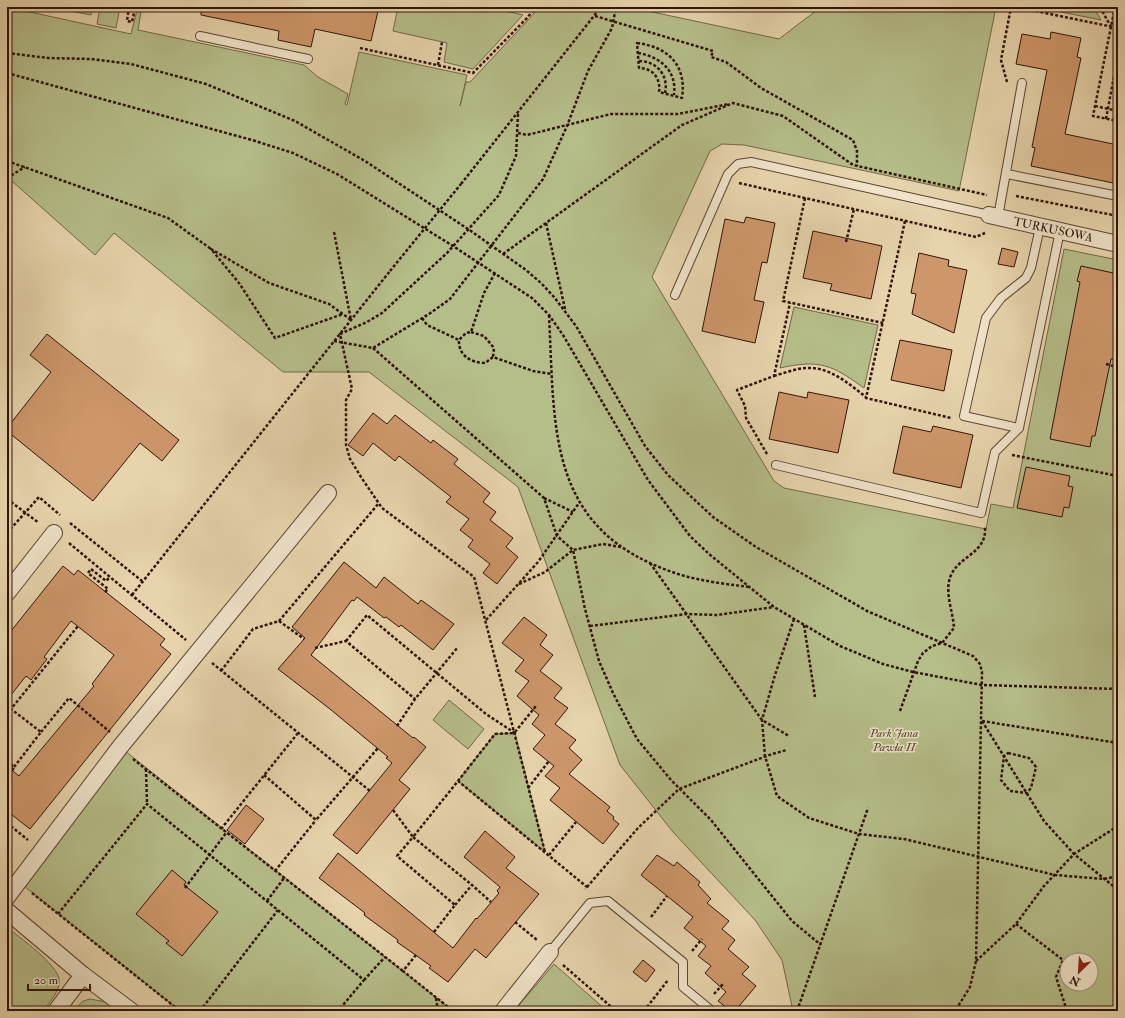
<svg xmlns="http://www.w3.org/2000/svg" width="1125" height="1018" viewBox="0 0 1125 1018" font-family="'IM FELL Double Pica',serif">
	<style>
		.green { fill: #b5bd89; stroke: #726849; fill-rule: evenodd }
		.building { fill: #ce976b; stroke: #301409 }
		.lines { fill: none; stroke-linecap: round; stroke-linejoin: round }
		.lane-casing { stroke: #5e4432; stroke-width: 10 }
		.street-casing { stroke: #5e4432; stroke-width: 18 }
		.path { stroke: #301409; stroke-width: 2.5; stroke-dasharray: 3 2; stroke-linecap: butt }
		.lane { stroke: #efe3c9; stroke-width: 8 }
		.street { stroke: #efe3c9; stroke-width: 16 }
		.path-bridge { stroke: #301409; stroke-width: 2.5; stroke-dasharray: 3 2; stroke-linecap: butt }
		.labels { text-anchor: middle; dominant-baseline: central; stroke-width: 3; stroke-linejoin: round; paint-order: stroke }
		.street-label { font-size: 12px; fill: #301409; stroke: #efe3c9 }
		.park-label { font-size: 12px; font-style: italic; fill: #58472f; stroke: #efe3c9 }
	</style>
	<rect width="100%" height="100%" fill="#e7d4ac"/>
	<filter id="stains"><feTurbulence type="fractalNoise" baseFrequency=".005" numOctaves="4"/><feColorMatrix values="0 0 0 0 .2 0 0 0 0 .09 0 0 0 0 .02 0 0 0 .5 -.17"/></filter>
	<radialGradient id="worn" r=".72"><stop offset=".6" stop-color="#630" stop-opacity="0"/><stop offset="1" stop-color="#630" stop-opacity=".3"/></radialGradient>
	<g class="green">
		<path d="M7,7L131,34L137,10L141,12L138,30L304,65L318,77L348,94L345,104L347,105L359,52L467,75L460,106L466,82H470L529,19L539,7H629L779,39L821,7H996L959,191L744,145L722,144L710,151L652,277L774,481L784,488L986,529L991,504L1013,508L1064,249L1118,260V1011H793L782,960L755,920L673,832L620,765L518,487L369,372H283L114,233L95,255L13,182L7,180ZM1067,960H1091V984H1067Z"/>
		<path d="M49,7H92L91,15Z"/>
		<path d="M100,7H120L116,28L97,24Z"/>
		<path d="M398,7H487L523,15L473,69L444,62L447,43L393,31Z"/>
		<path d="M1036,7H1093L1101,20Z"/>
		<path d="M794,307L878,325L864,388C832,365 820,359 780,368Z"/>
		<path d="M449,700L484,729L468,749L433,720Z"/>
		<path d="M515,733L545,852L458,781L495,734Z"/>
		<path d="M120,747L453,1011H180L19,882Z"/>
		<path d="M7,927C19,937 57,964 59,979C61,991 49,1002 43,1011H7Z"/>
		<path d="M554,964L607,1011H514Z"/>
		<path d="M90,999L106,1002L116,1011H72L83,1001Z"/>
	</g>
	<g class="building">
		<path d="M201,7H379L371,41L315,29L311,47L278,40L279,31L201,15Z"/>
		<path d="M1051,32L1081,38L1077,57L1081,58L1065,134L1118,145V184L1031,166L1035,148L1032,147L1047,70L1016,64L1022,34L1050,39Z"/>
		<path d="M746,217L775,223L767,263L762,262L754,300L764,302L755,343L702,331L725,219L744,223Z"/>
		<path d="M813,231L882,246L871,299L830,290L832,284L803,278Z"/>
		<path d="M1002,248L1018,252L1014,267L998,264Z"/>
		<path d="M919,253L949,260L948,266L967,270L954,333L912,314L916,294L911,293Z"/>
		<path d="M1081,266L1118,274V360L1111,359L1095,436H1092L1090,447L1050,439L1080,282L1077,281Z"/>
		<path d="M47,334L179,440L162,461L140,443L93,501L7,431V428L51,372L30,355Z"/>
		<path d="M900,340L952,350L944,391L891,380Z"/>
		<path d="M779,392L807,398L808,392L849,400L838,453L769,439Z"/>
		<path d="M373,413L387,424L395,415L431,443L433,440L458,459L454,464L490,493L483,502L496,512L490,520L513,538L506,547L518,557L497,584L483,573L490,564L468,547L473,540L460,530L469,519L446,502L451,497L399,456L395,461L373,443L363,456L348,445Z"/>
		<path d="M903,426L931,432L933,426L973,435L961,488L893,473Z"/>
		<path d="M1026,467L1070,476L1068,486L1073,487L1069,508L1064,507L1062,517L1017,508Z"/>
		<path d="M344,562L376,588L384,577L418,604L421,600L454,624L433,650L401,625L399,627L386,617L384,618L357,597L354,601L352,600L311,655L413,738L414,737L426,747L399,780L410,789L357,854L333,835L392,763L386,758L388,757L330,709L278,669L305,638L292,627Z"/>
		<path d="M63,566L74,575L78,570L165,639L160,645L171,654L30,829L7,811V766L19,776L94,686L92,684L114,655L71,621L44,657L47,659L31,680L26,676L7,700V636Z"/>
		<path d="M524,617L547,635L540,645L553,655L540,671L562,688L554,698L568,708L555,724L576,740L569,748L582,760L569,774L610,807L607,811L614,817L613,819L619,824L603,844L550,800L560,788L545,776L554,766L533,749L545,735L532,724L539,715L517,696L529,681L515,671L524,660L502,643Z"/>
		<path d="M246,805L264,819L245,844L227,830Z"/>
		<path d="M485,831L515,857L506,868L539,894L486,958L475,949L448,982L429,968L431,966L397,942L398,940L364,915L365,913L319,878L338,853L453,948L476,918L477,919L499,893L497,891L500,887L464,857Z"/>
		<path d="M657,855L674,866L677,862L700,882L698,885L711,899L707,903L729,921L722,929L735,940L728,949L749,967L742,974L756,986L735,1011H731L718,1001L726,992L705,973L711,966L698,956L706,946L684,928L693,917L641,875Z"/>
		<path d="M172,870L186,882L184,885L218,912L182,956L166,943L169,941L136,914Z"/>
		<path d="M643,960L655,970L646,982L633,972Z"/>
	</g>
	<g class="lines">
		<g class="lane-casing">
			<g id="lane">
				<path d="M200,36L308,59"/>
				<path d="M1007,174L1118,196"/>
				<path d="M998,217L1022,83"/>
				<path d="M675,295L728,174L738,164L751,162L989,215"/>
				<path d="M1019,428L964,416L986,318L1001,298L1026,278L1031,268L1040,227"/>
				<path d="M776,465L981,513L995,452L1019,428L1060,231"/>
				<path d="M550,952L590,903L608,901L683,962V987L712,1011"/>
			</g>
		</g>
		<g class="street-casing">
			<g id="street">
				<path d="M989,215L1118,244"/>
				<path d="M7,593L54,533"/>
				<path d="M7,897L120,747L328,493"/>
				<path d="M7,911L83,975L131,1011"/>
				<path d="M56,1011L83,975"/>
				<path d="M503,1011L550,952"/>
			</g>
		</g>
		<g class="path">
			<path d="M129,7L127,21L132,22L135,8L139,9V7"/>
			<path d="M527,7L534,8"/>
			<path d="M1016,7L1118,28"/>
			<path d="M1100,7L1111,27"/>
			<path d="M1115,7L1093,116L1118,121"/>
			<path d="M595,16L713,51L711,57L726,62L761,88L853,140L857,151V166"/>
			<path d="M1113,16L1118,17"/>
			<path d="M637,43C668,47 687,65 682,98L659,92C661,79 653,68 639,68Z"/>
			<path d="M360,48L473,73L528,17L535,7"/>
			<path d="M7,53L48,58L91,59L131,64L206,84L295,121L365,161L468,229L526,270L541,283L554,297L576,326L645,446L668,475L713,517L756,547L867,611L973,656L980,664L982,672L976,961L970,987L955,1011"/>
			<path d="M638,53C661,57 677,71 674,95"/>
			<path d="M639,61C657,61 669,76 665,93"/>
			<path d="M438,65L442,42"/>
			<path d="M7,73L252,140L293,153L337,174L453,246L532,298L549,315L563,335L648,480L690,536L709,554L774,607L840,646L883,664L913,672L982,685L1118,689"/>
			<path d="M1007,82L1001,60L1011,7"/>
			<path d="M1095,106L1118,111"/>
			<path d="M518,114L516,156L499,195L447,253L382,313L367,322L340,334L352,389L346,400V445L350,459L361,477L382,508L474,577L545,852"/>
			<path d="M1106,119L1118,55"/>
			<path d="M518,133L527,135L611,114H678L729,104"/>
			<path d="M7,161L168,218L211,249"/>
			<path d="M7,178L25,167"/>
			<path d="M739,183L976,237L985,233"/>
			<path d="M461,184L601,7"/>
			<path d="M1016,196L1118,216"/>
			<path d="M805,198L783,301L883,323"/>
			<path d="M905,221L866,398L951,418"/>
			<path d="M546,223L565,309"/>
			<path d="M334,232L351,320L329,304L269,283L211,249L239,283L275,338L343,314"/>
			<path d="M846,242L854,209"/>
			<path d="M503,254L682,125L733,103L783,116L853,165L987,195"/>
			<path d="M495,273L484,293L471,332L466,333L459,340C458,355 471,363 485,363L493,357L533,371L552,374"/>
			<path d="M549,315C555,431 546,531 678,574C700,581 726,584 749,587"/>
			<path d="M422,318L427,325L459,340"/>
			<path d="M471,332L484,336L494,348L493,357"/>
			<path d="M334,341L373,348L429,314L450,299L543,179L567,126L588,71L612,28L616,7"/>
			<path d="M373,348L544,498L557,536L573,550L585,609L599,661L613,693L637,739L671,780L711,820L792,921L821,945"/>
			<path d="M1106,364L1113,366L1118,375"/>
			<path d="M774,376C784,373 797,368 808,368C830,367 849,384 866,397"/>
			<path d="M767,454L746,418L745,406L737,390L774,376L790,303"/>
			<path d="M1012,455L1118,476"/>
			<path d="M544,498L573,512"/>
			<path d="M7,499L39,523"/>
			<path d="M70,523L142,581"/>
			<path d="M7,533L39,497L60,515"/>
			<path d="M69,543L186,640"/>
			<path d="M650,563L762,720L789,736"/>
			<path d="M519,584L545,572L573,550L603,544L621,547"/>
			<path d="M105,592L108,589L88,573L91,569L106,581L110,577"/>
			<path d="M132,595L390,271"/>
			<path d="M794,619L775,675L762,720L765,756L777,796L809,818L859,834L904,839L1055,875L1104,879L1118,876"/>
			<path d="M486,620L538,562L579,503"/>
			<path d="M279,621L379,503"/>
			<path d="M804,625L815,697"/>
			<path d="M590,626L687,614L717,615L774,607"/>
			<path d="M346,641L367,615L486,714L515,733L495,734L458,781"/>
			<path d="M315,648L346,641L415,699"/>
			<path d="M212,663L370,791"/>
			<path d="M221,671L253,629L279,621L304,639"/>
			<path d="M7,705L11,709L7,713"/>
			<path d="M900,711L918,661L923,653L932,646L942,643L954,628C953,610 943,590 952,573C962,555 987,552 985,527"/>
			<path d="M982,721L1044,821L1074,854L1118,890"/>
			<path d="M982,721L1118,743"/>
			<path d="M397,726L415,699L458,647"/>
			<path d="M41,732L69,698L110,732"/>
			<path d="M515,732L536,706"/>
			<path d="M1008,753L1029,758L1036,767L1031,788L1027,793L1010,791L1001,780L1004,756Z"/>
			<path d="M133,759L403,971"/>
			<path d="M7,761L14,767L12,771"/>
			<path d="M14,767L41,732L11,709L78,626"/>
			<path d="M146,769L147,804"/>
			<path d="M264,775L316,820L378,748"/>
			<path d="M528,788L549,761"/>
			<path d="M393,810L413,837L458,781L587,887L585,889"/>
			<path d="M7,823L28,840"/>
			<path d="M221,829L298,733"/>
			<path d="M549,855L576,822"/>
			<path d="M275,871L316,820"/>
			<path d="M587,887L638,828L679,789L772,754L787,750"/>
			<path d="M185,888L226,833"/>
			<path d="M32,893L180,1011"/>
			<path d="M267,901L284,878"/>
			<path d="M455,905L472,885L491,902"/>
			<path d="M58,914L147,804L364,980L338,1011"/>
			<path d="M651,917L667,896"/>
			<path d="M515,922L537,940"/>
			<path d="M1016,924L1063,960L1056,977L1067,1011"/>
			<path d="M434,932L455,905L397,856L413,837L472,885"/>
			<path d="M692,951L702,939"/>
			<path d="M416,955L403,971L453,1011"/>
			<path d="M976,961L1016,924L1044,886L1074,854L1118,826"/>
			<path d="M563,965L616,1011"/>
			<path d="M364,980L385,957"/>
			<path d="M714,994L723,984"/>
			<path d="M436,998L438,1011"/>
			<path d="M200,1011L278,910"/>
			<path d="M644,1011L668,980"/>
			<path d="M797,1011L868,808"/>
		</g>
		<use href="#lane" class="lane"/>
		<use href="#street" class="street"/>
		<path class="path-bridge" d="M390,271L461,184"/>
	</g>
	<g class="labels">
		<g class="street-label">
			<text transform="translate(1053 230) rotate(12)">TURKUSOWA</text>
		</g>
		<g class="park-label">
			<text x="894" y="733">Park Jana<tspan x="894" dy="14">Pawła II</tspan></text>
		</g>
	</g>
	<rect width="1125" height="1018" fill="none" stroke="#e7d4ac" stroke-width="24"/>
	<rect x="8" y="8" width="1109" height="1002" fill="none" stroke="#301409" stroke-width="2"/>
	<rect x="12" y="12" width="1101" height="994" fill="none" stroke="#301409"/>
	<g transform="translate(1079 972) rotate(205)"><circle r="19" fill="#efe3c9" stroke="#a3907c"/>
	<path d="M0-3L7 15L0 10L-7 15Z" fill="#8f2418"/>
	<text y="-6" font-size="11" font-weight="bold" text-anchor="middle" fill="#301409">N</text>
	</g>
	<path d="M28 984v6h62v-6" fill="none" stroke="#301409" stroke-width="2"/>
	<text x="34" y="984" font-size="12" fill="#301409" stroke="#efe3c9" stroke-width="3" paint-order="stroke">20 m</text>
	<rect width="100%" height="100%" filter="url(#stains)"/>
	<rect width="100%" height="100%" fill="url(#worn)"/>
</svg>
